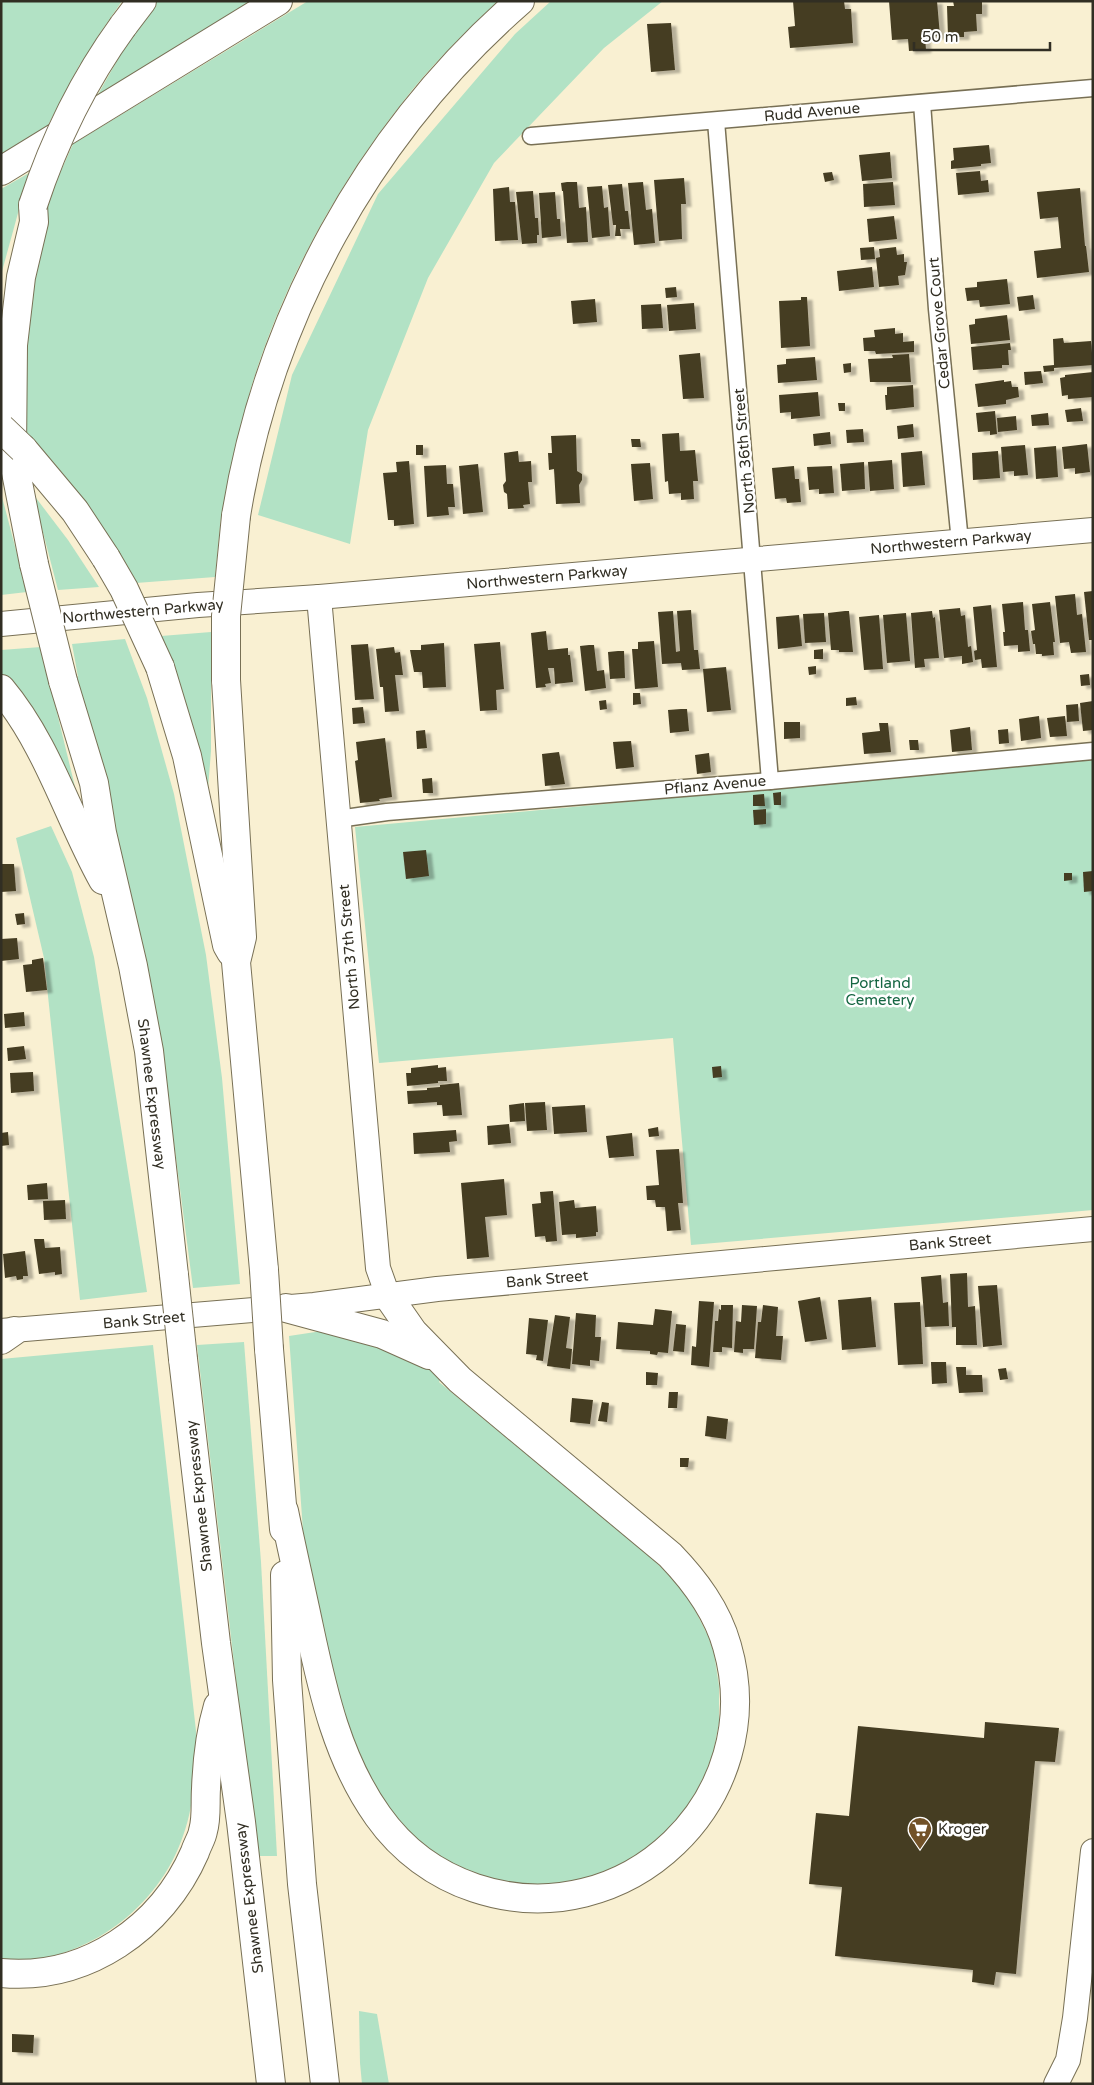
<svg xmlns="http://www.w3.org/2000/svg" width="1094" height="2085" viewBox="0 0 1094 2085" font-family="'Varela Round',sans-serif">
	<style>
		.green { fill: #b2e2c5 }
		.building { fill: #443c23; filter: url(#shadow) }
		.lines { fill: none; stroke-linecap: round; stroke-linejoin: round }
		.street-casing { stroke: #787055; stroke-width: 19 }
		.secondary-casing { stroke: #787055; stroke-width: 26 }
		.highway-casing { stroke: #787055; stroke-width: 30 }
		.street { stroke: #fff; stroke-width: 16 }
		.secondary { stroke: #fff; stroke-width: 24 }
		.highway { stroke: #fff; stroke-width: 28 }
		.highway-bridge-casing { stroke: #787055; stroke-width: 30; stroke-linecap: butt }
		.highway-bridge { stroke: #fff; stroke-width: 28 }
		.labels { text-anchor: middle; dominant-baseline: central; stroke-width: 5; stroke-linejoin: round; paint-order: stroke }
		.street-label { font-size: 15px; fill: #312e23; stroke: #fff }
		.park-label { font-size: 15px; fill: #156642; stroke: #fff }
		.poi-label { font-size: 15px; fill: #312e23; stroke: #fff; text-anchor: start }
	</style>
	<defs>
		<filter id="shadow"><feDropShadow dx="5.5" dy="3" stdDeviation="1" flood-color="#0004"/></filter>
	</defs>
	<rect width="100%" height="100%" fill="#f9f0d2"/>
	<g class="green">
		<path d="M1,1H122L98,36L82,64H80L46,129L1,154Z"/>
		<path d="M157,1H251L96,98L127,43Z"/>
		<path d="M308,1H498C464,33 430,66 402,103C336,187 282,285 251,388C239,431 231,474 223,517H221L215,577L136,583L112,541L84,501L54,463L21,428L19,392L42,213L73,144Z"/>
		<path d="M551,1H663L604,48L494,163L428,278L368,430L350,544L258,515L292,375L378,194L515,34Z"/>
		<path d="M29,173L1,275V189Z"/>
		<path d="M1,493L27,592L1,595Z"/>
		<path d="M33,494L68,540L99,587L58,590Z"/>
		<path d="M211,632V751L208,789L161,636Z"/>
		<path d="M125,639L147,698L174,794L206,955L222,1078L240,1284L193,1288L163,1059L145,954L75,679L78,677L72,644Z"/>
		<path d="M41,647L76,791L74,792L1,677V650Z"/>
		<path d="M1093,759V1210L691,1245L673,1038L379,1063L355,827Z"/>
		<path d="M51,826L72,872L94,957L147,1292L80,1300L44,958L16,838Z"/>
		<path d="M322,1331L408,1353L441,1378L439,1382L647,1554L674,1579L693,1606L708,1636L714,1653L719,1686V1723L713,1753L706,1772L693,1799L668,1831L623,1866L562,1886L488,1883L416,1847L362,1778L307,1586L289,1336Z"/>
		<path d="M244,1342L261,1562L277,1856H259L248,1783L197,1345Z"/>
		<path d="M153,1345L196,1731C196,1766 195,1803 183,1836C158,1910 81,1966 1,1961V1359Z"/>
		<path d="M359,2011L377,2014L389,2084H362L360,2063Z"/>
	</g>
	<g class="building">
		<path d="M793,1H844L845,9H851L853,43L790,48L788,27L795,26Z"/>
		<path d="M889,1H937L940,36L925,37L926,50L909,51L908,39L892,40Z"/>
		<path d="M953,1H982V14H976L977,31L964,32V37H948L947,6H954Z"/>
		<path d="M671,23L675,70L651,72L647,24Z"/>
		<path d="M989,145L991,163L981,164V166L951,169V161L954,160L953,148Z"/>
		<path d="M890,152L892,178L862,181L859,155Z"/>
		<path d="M980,171L981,181L988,180L989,192L958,195L956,173Z"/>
		<path d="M832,172L834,180L825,182L823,173Z"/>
		<path d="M684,178L686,204H681L682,239L659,241L654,180Z"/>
		<path d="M567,182H577L579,208L586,207L588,242L567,243L563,191H562L561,183Z"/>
		<path d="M643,182L646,210L652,209L655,243L634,245L628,183Z"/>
		<path d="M893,182L895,205L864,207L863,184Z"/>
		<path d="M622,184L625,211H628L630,229H620L621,236H615L616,225H613L608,185Z"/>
		<path d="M602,186L604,208L608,207L610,236L592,238L587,187Z"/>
		<path d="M509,187L510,202H515L518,240L495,241L493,189Z"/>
		<path d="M1080,188L1085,246H1086L1089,272L1037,278L1034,251L1061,248L1058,217L1040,219L1037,192Z"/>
		<path d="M533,191L535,218H538L539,235H537V243L522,244L516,192Z"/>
		<path d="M555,192L557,219H560L561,236L542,238L539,193Z"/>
		<path d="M894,216L897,239L869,242L867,219Z"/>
		<path d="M874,247L875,259L861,260L860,248Z"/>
		<path d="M896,247L897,255L904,254V262H907L905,275L898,276L899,285L879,287L876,258L880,257L879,249Z"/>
		<path d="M872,267L874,287L839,291L837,271Z"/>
		<path d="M1007,279L1010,304L980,307L979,300L967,301L965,288L977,287V282Z"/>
		<path d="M676,287L677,297L666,298L665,288Z"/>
		<path d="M1033,295L1035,309L1019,311L1017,297Z"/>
		<path d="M801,297H807L810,346L781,348L779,301L801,300Z"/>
		<path d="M595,299L597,322L573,324L571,301Z"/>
		<path d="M694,303L696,329L669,331L667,305Z"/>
		<path d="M661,304L663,328L642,329L641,305Z"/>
		<path d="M1007,315L1010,340L971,344L969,325L975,324V319Z"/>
		<path d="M895,328V334L903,333V342L914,341V352L876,354L875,351H864L863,338L875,337L874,330Z"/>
		<path d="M1063,338L1064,343L1091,341L1093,365L1054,368V371L1044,372L1043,366L1054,365L1053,339Z"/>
		<path d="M1010,343L1011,350H1008L1009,365H1002V368L973,370L971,347Z"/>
		<path d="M700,353L704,398L683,399L679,355Z"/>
		<path d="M909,354L911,382H870L868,359L893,358L892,355Z"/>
		<path d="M815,357L817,380L778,383L777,365L786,364V359Z"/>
		<path d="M851,363V372L844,373L843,364Z"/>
		<path d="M1041,371L1043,383L1025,385L1024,372Z"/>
		<path d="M1093,372V397L1068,399V395L1062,396L1060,378L1065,377V375Z"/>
		<path d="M1004,380V382L1011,381L1012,387H1018L1019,397L1006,400V404L978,407L975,384Z"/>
		<path d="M913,385L914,407L886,410L885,395H887V387Z"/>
		<path d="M818,392L820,416L791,419V412L780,413L779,395Z"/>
		<path d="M838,403H845V411H839Z"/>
		<path d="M1081,408L1083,421L1067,422L1065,410Z"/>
		<path d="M995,411L997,434L990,435V431L978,432L976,413Z"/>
		<path d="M1048,413L1049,425L1032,426L1031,415Z"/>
		<path d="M1016,416L1017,430L998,432L997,418Z"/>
		<path d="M913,424L914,437L898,439L897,426Z"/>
		<path d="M863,429L864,442L847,443L846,430Z"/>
		<path d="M830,432L831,444L814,446L813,434Z"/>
		<path d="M679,433L680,451L695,450L698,481H693L694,499L681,500V493L669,494L668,481L665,482L662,434Z"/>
		<path d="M576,435L577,471L582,474V480L579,485L580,503L556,504L554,469L549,470L548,453H552L551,436Z"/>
		<path d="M631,439H640L641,447H632Z"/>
		<path d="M1087,444L1090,472L1075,474V468L1064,469L1062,447Z"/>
		<rect x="416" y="445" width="7" height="10"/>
		<path d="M1025,445L1028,475L1014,476V471L1003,472L1001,447Z"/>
		<path d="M1056,446L1058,477L1036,479L1034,448Z"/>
		<path d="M518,451L519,462L531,461L532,482H528L530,504L523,505L524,508L508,509L507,494L504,492L503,485L506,481L504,453Z"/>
		<path d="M922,451L925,485L903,487L901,453Z"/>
		<path d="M998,451L1000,478L973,480L972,453Z"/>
		<path d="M892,460L894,489L870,491L868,462Z"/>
		<path d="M409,461L414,524L394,526V520H388L383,473L397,472L396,462Z"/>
		<path d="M864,462L865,489L842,491L840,464Z"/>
		<path d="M650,463L653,499L634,501L631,464Z"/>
		<path d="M478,464L483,512L463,514L459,466Z"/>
		<path d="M446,465L447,484H453L455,507H448L449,515L427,517L424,466Z"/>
		<path d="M794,466L795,479H799L801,502L787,503L786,498L775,499L772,468Z"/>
		<path d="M832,466L834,493L819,494V489L809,490L807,467Z"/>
		<path d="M1093,591V640H1089L1084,592Z"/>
		<path d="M1075,594L1077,615L1082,614L1086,652L1071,653L1069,642L1060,643L1055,596Z"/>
		<path d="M1023,602L1025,630H1028L1030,651L1018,652V645L1004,646L1003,632H1005L1002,604Z"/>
		<path d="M1050,602L1055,642H1053L1054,655L1042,656V654H1036L1035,644H1033L1031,631L1035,630L1032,604Z"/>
		<path d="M991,605L997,667L982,668L981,659L975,660L974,651L977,650L973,607Z"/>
		<path d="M960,608L961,616L965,615L968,647L971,646L973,662L962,664V656L944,658L939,610Z"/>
		<path d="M691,610L694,650H698L700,669L682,670L681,663L662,664L658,612L673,611L676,652L680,651L677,611Z"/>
		<path d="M845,611H849L853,652H839V650H831L828,613Z"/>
		<path d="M932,611L933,618L935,617L939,658L924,659L925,667L915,668L911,613Z"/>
		<path d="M824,613L826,642L805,643L803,614Z"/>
		<path d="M906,613L910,661L887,663L883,615Z"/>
		<path d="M799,615L802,646L778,649L776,617Z"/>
		<path d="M879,615L883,669L864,670L859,617Z"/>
		<path d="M546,631L548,650L568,648V655H570L573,682L555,684L554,668H548L551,683L545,684L546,687L536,688L531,633Z"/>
		<path d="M654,641L658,687L635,689L632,649H638V642Z"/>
		<path d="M500,642L504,689L496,690L497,710L480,711L474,644Z"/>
		<path d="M444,643L446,687L423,688L422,672H414L410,650H421V645Z"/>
		<path d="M368,644L374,699L355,700L351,645Z"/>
		<path d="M589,645H594L597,671L604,670L606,688L585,691L580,646Z"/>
		<path d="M394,647L395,653L400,652L403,675H395L399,711L385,712L383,687H380L376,649Z"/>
		<path d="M823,649V659H814V650Z"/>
		<path d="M618,651H624L625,678L610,679L608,652Z"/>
		<path d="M816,666V674L809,675L808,667Z"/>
		<path d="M726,667L731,710L707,712L703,669Z"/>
		<path d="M1089,674L1090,685L1081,686L1080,675Z"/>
		<path d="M633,693H640L641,704L633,705Z"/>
		<path d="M856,697L857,705L846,706V698Z"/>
		<path d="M606,700L607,709L600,710L599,701Z"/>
		<path d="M1093,701V730L1083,731L1080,703Z"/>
		<path d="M1078,704L1079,721L1067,722L1066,705Z"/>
		<path d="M363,707L365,723L353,724L352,708Z"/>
		<path d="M681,709H687L689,731L670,733L668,710Z"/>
		<path d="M1039,716L1041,738L1021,741L1019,719Z"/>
		<path d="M1065,716L1067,736L1050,737L1047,718Z"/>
		<path d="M784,722H800V738L784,739Z"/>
		<path d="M879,723H888L891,752L864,754L862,733L880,731Z"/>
		<path d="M970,727L972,750L952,752L950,730Z"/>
		<path d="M1008,729L1009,743L999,744L998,730Z"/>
		<path d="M425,730L427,748L417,749L416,731Z"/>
		<path d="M385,738L392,797L379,799L380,801L360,803L355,761L358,760L356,742Z"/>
		<path d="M909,740H918L919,750H910Z"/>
		<path d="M631,741L634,767L616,769L613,742Z"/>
		<path d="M559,752L565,784L545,786L542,754Z"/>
		<path d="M709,753L711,772L697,774L695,755Z"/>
		<path d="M432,778L433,793H423L422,779Z"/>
		<path d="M781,792V805H774L773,793Z"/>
		<path d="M764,794L765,806H753V795Z"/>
		<path d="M766,809V824L754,825L753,810Z"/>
		<path d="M426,850L429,876L406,879L403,852Z"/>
		<path d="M1,864H14L16,891L1,892Z"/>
		<path d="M1093,871V891L1084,892L1083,872Z"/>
		<path d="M1064,873H1072V880L1064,881Z"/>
		<path d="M24,913L25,924L17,925L15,914Z"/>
		<path d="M17,938L19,959L1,961V939Z"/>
		<path d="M43,958L47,990L26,992L23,965L32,964V960Z"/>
		<path d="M24,1012L25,1026L5,1028L4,1014Z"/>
		<path d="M24,1046L26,1059L8,1061L7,1048Z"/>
		<path d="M438,1065V1068L446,1067L447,1081H438V1083L407,1086L406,1073H411V1068Z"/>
		<path d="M721,1066L722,1077L713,1078L712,1067Z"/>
		<path d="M33,1072L34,1091L11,1093L10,1073Z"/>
		<path d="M459,1083L462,1115L443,1116L442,1105H437V1102L408,1104L407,1091L427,1090V1088L440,1087V1085Z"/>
		<path d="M545,1102L547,1130L527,1131L525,1103Z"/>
		<path d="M524,1103L525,1121L510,1122L509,1105Z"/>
		<path d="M585,1105L587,1132L554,1134L552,1107Z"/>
		<path d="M509,1124L511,1143L488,1145L487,1126Z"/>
		<path d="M658,1127L659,1136L649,1137L648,1129Z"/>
		<path d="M456,1130L457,1141L449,1142L450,1152L414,1154L413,1133Z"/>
		<path d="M8,1132L9,1145L1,1146V1133Z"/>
		<path d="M632,1133L634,1156L609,1158L606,1136Z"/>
		<path d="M679,1149L683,1203H678L681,1230L667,1231L665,1207H656L655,1200H647L646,1186L659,1185L656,1150Z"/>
		<path d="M504,1179L507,1215L485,1217L489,1257L467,1259L461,1183Z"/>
		<path d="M47,1183L48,1199L28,1200L27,1185Z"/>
		<path d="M553,1191L557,1241L546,1242L545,1236L535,1237L532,1204L541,1203L540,1192Z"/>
		<path d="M65,1200L66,1219L44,1220L43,1201Z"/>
		<path d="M574,1200L575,1208L596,1206L598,1232H596V1236L576,1238V1234L562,1235L559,1202Z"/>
		<path d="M34,1239H44L45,1248L60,1247L62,1274L55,1275V1272L39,1274Z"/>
		<path d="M25,1251L28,1276H23V1279L17,1280L16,1276L5,1278L3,1254Z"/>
		<path d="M967,1273L968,1307L975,1306L977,1345H956V1327H952L950,1274Z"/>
		<path d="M941,1275L943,1303L948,1302L949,1326L925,1327L921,1277Z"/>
		<path d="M997,1285L1002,1345L983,1347L978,1286Z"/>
		<path d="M820,1297L827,1339L805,1342L798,1301Z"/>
		<path d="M871,1297L876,1347L842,1350L838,1300Z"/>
		<path d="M699,1301L714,1302L709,1367L691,1365L692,1346L696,1347Z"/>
		<path d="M920,1302L923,1364L898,1365L894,1303Z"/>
		<path d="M721,1305H733L732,1348L722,1347V1352H713L715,1321H718L719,1309L721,1310Z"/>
		<path d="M742,1305L757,1306L754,1349H743V1353L734,1352L736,1321L741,1322Z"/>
		<path d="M763,1305L778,1307L776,1336H783L781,1360L755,1358L758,1322H761Z"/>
		<path d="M655,1309L672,1311L668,1353L658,1352L657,1355L650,1354V1351L616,1349L618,1322L653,1325Z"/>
		<path d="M576,1313L596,1315L595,1337H601L599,1361L590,1360V1366L572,1364Z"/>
		<path d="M555,1315L570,1317L566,1348L572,1349L570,1369L547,1366Z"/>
		<path d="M529,1318L548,1320L543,1361L536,1360L537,1355L526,1354Z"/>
		<path d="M676,1324L686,1325L684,1352L673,1351Z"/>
		<path d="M931,1362H946L947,1383L932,1384Z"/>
		<path d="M956,1367H966V1375H982L983,1392L959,1393Z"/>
		<path d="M1006,1368L1008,1379L1000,1380L998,1369Z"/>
		<path d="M646,1372L658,1373L657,1385H646Z"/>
		<path d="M669,1392H678L677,1408H668Z"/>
		<path d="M572,1398L593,1400L590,1424L570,1422Z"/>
		<path d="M602,1402L609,1403L607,1422L598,1421Z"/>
		<path d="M707,1416L728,1419L726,1439L705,1436Z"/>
		<path d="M680,1458H689L688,1467H680Z"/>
		<path d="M985,1722L1059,1728L1055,1762L1035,1761L1016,1974L996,1972L994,1985L972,1982L973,1970L835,1956L842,1887L809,1884L816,1813L849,1816L858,1726L984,1738Z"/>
		<path d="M12,2034L34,2035L33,2053L12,2052Z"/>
	</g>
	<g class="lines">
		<g class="street-casing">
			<g id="street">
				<path d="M922,103L937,309L960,542"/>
				<path d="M716,121L770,781"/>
				<path d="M531,136L1093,88"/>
				<path d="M338,819L387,812L770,781L1093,751"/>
			</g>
		</g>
		<g class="secondary-casing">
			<g id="secondary">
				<path d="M319,597L378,1268L388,1296"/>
				<path d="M1,624L198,605L319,597L1093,530"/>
				<path d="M1,1331L314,1305L437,1289L1093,1229"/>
				<path d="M1056,2084L1068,2060L1075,2018L1093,1851"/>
			</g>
		</g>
		<g class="highway-casing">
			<g id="highway">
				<path d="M123,26L142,1"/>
				<path d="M1,171L278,1"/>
				<path d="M33,205L34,222L21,277L13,345L12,452L34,564"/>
				<path d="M23,449L75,511L106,558"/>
				<path d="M236,516C268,317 368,134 520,1"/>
				<path d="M160,667L187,756L227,945L231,952"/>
				<path d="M226,680L242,937L236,962L264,1270"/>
				<path d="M63,681L94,783L102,833L133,966L149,1051L174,1275"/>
				<path d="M1,689C48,745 68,817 103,880"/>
				<path d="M286,1308L382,1334L429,1355"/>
				<path d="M1,1340L14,1331"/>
				<path d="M269,1349L284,1529"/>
				<path d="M183,1359L216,1643L241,1822L271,2084"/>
				<path d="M284,1511C292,1550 301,1589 309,1627C323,1693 338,1760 378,1816C402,1850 436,1875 475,1888C626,1938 771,1798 727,1646C717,1610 695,1581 670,1555L460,1380L413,1332L388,1296"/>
				<path d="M285,1575L287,1680L302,1884L325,2084"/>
				<path d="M1,1973C86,1981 162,1928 195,1852C197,1845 202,1838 203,1831C207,1818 205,1802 206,1789C207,1760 210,1733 218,1706"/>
			</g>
		</g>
		<use href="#street" class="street"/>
		<use href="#secondary" class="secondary"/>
		<use href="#highway" class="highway"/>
		<g class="highway-bridge-casing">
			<g id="highway-bridge">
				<path d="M33,205C54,141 83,81 123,26"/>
				<path d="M1,428L23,449"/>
				<path d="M106,558L124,589L160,667"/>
				<path d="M34,564L63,681"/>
				<path d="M226,680V616L236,516"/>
				<path d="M264,1270L269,1349"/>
				<path d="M174,1275L183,1359"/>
			</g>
		</g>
		<use href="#highway-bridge" class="highway-bridge"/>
	</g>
	<defs>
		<g id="supermarket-pin" transform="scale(1.25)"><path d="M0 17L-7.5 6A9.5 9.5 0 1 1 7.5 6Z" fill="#725228" stroke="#fff"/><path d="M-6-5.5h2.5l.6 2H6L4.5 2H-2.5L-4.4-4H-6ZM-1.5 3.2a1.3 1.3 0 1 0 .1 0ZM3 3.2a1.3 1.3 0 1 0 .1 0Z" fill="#fff"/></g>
	</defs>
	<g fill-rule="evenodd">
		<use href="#supermarket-pin" x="920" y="1829"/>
	</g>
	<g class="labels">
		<g class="street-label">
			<text transform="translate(812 112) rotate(-5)">Rudd Avenue</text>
			<text transform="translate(939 323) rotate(-95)">Cedar Grove Court</text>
			<text transform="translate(744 451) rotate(-95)">North 36th Street</text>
			<text transform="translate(951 542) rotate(-5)">Northwestern Parkway</text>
			<text transform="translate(547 577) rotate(-5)">Northwestern Parkway</text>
			<text transform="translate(143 611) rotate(-5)">Northwestern Parkway</text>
			<text transform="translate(715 785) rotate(-5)">Pflanz Avenue</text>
			<text transform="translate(349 947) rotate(-95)">North 37th Street</text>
			<text transform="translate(152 1094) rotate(83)">Shawnee Expressway</text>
			<text transform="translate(950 1242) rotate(-5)">Bank Street</text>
			<text transform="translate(547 1279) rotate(-5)">Bank Street</text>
			<text transform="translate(144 1320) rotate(-5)">Bank Street</text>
			<text transform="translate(199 1496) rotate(-96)">Shawnee Expressway</text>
			<text transform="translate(249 1898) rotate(-97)">Shawnee Expressway</text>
		</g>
		<g class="park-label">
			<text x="880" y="983">Portland<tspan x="880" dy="17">Cemetery</tspan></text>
		</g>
		<g class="poi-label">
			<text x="938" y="1829">Kroger</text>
		</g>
	</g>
	<rect width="1094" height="2085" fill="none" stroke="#312e23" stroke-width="5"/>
	<path d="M914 42v8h136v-8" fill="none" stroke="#312e23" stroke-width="2.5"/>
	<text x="922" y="42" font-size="15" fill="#312e23" stroke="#ffffff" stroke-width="4" paint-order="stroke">50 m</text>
</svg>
